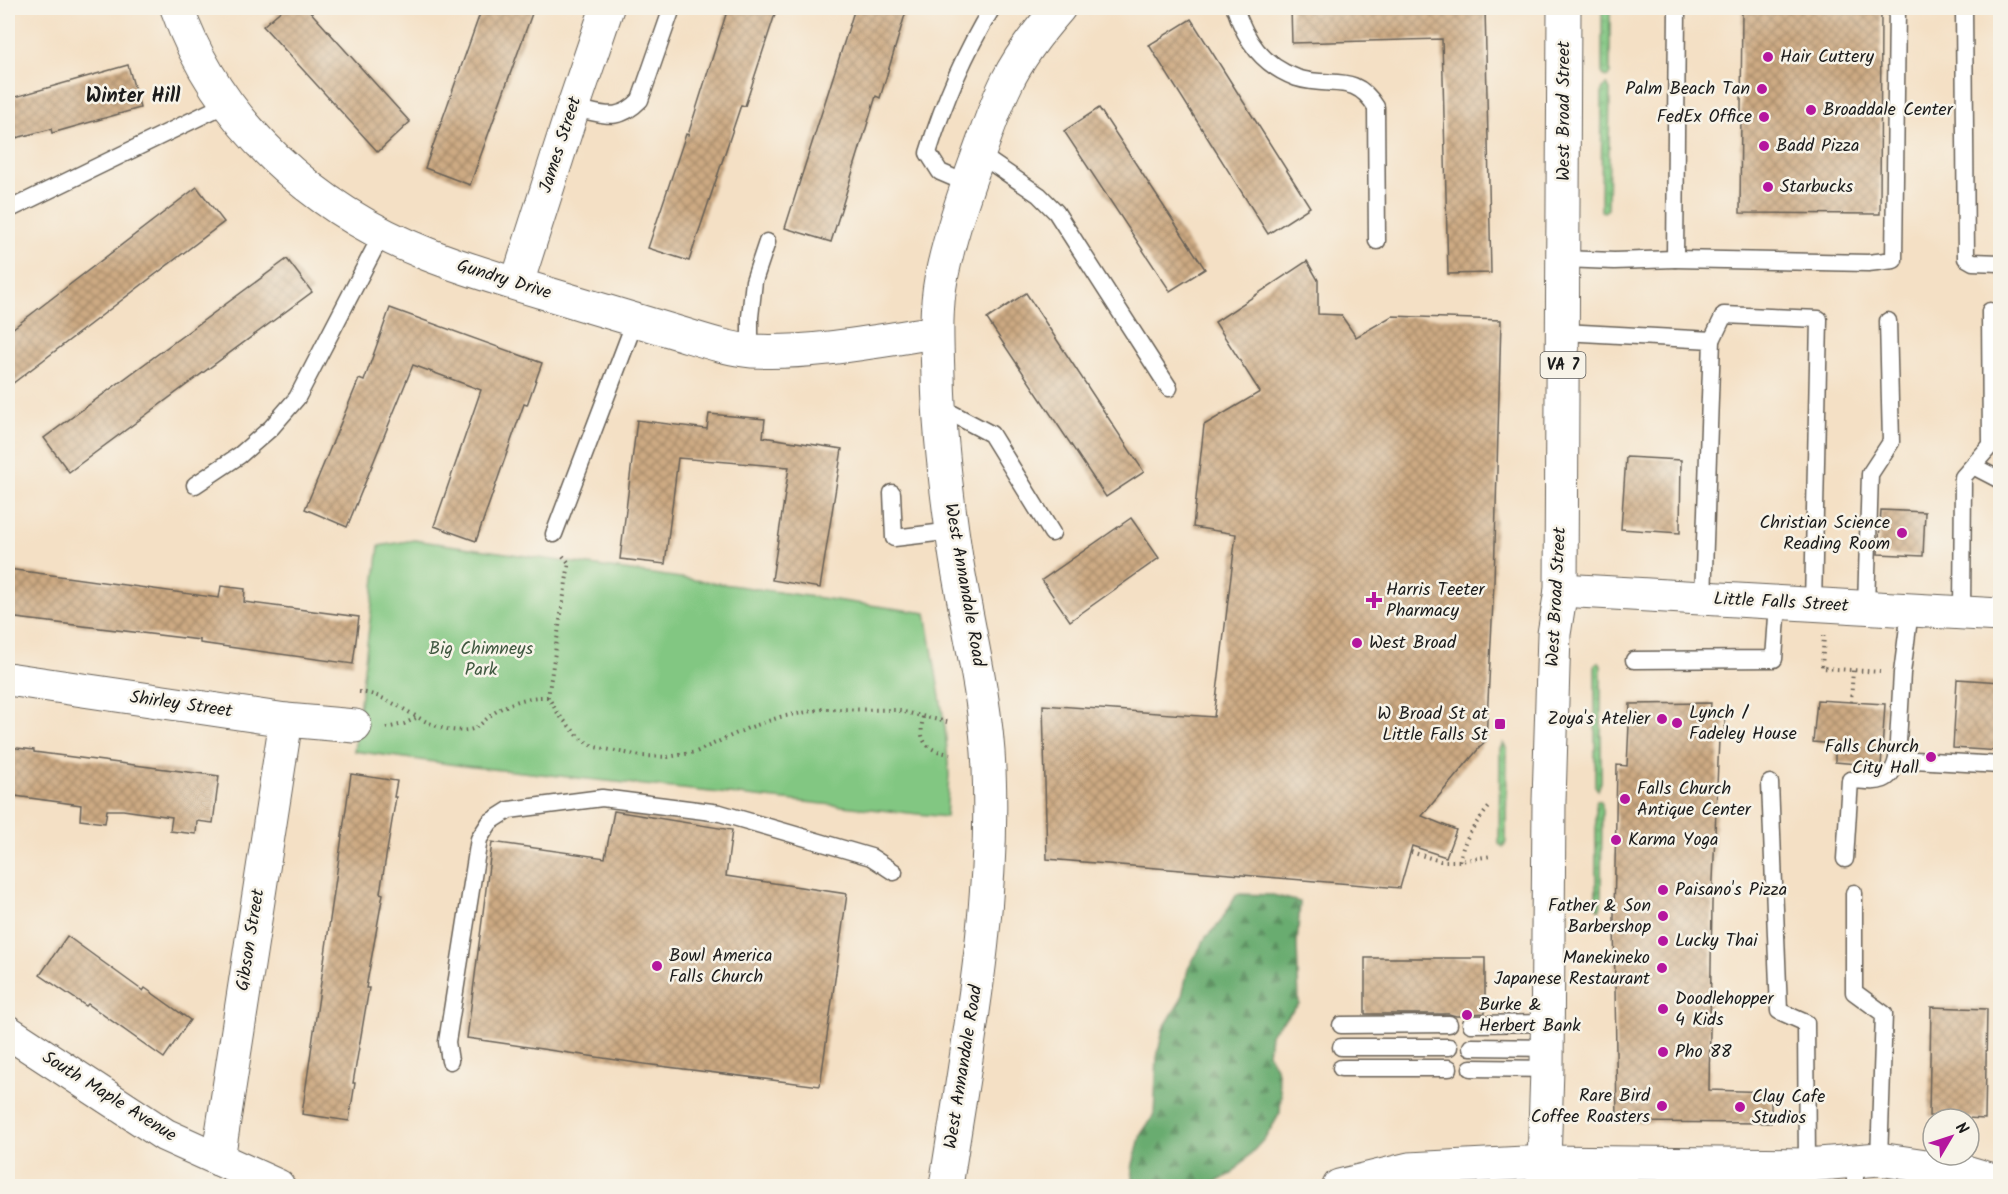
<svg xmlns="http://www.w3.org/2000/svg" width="2008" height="1194" viewBox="0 0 2008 1194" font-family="Kalam,sans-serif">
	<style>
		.forest { fill: url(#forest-firs); stroke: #426446; stroke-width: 1.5 }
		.park { fill: #82c782; stroke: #4f724f; stroke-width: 1.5 }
		.garden { fill: url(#garden-dots); stroke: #4f724f; stroke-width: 1.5 }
		.building { fill: url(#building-cross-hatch) }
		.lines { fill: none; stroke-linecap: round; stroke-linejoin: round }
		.lane-casing { stroke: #686157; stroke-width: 19 }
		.street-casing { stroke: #686157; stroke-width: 35 }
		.secondary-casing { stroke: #686157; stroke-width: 35 }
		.primary-casing { stroke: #686157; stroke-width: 35 }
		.path { stroke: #686157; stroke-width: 4; stroke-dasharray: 1.5 4.5; stroke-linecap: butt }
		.lane { stroke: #fff; stroke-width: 16 }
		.street { stroke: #fff; stroke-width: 33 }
		.secondary { stroke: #fff; stroke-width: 33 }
		.primary { stroke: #fff; stroke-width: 33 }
		.poi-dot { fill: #b5179e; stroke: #f7f3e8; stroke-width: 2 }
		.labels { text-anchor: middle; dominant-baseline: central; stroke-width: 5; stroke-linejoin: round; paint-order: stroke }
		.shield { fill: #f7f3e8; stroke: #5e5c59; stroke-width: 1.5 }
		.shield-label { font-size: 16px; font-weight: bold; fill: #1c1c1c }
		.poi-label { font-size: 18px; fill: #1c1c1c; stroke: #f7f3e8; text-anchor: start }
		.street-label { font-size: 18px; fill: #1c1c1c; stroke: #f7f3e8 }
		.park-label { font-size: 18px; fill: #405840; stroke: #f7f3e8 }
		.neighbourhood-label { font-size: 20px; font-weight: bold; fill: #1c1c1c; stroke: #f7f3e8 }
	</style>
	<defs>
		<pattern id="forest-firs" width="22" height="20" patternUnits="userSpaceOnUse" patternTransform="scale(1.5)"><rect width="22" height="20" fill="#69ac70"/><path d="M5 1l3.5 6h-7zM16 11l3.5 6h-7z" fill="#568b5b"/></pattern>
		<pattern id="garden-dots" width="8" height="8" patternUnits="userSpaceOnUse" patternTransform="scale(1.5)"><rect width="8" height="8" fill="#82c782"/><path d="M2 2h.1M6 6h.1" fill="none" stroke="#70aa70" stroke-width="1.8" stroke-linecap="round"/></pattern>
		<pattern id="building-cross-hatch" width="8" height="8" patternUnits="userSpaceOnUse" patternTransform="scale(1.5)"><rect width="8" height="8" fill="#cdaa83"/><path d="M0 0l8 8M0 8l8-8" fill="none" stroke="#a68a6a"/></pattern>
	</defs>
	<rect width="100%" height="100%" fill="#f7f3e8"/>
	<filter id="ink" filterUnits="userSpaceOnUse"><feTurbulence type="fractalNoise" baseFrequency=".0167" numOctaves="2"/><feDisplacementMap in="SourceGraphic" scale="12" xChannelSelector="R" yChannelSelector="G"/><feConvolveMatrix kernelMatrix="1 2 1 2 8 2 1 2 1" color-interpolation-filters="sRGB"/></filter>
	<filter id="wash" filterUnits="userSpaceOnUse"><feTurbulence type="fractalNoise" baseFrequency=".008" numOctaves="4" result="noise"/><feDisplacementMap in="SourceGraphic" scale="24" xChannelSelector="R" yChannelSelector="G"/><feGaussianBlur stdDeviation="1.35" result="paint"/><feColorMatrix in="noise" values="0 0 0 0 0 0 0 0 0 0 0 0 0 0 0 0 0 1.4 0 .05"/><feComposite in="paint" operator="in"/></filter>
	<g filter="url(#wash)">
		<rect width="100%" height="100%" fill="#f4e0c5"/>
		<path class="forest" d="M1237,894L1273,895L1300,902L1297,944L1299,1004L1270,1034L1268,1053L1276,1067L1281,1095L1280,1113L1266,1137L1232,1174L1208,1186H1134L1132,1168L1141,1134L1154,1115L1157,1058L1163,1029L1181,1000L1188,969L1206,937L1219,924Z"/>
		<path class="park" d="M414,540L926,613L945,727L949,775L946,817L464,766L354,751L379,546Z"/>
		<g class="garden">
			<path d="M1602,8H1610V74L1607,77L1603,76L1602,72Z"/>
			<path d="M1606,84L1610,90L1608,209L1604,212L1601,211V208L1602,90Z"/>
			<path d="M1599,662L1601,666V782L1598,790L1595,786V665Z"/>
			<path d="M1503,743L1507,750L1506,842L1503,847L1499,844L1500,749Z"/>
			<path d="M1597,800L1601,801L1602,805L1601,906L1599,910L1596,905V803Z"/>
		</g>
		<g id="blocks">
			<g class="building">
				<path d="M284,8H307L410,122L378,152L263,26Z"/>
				<path d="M482,8H534L470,185L425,168Z"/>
				<path d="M728,8H777L745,106L741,105L689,261L648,248L686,134L688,135Z"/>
				<path d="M855,8H907L880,98L876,96L831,242L785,228Z"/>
				<path d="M1291,8H1485L1491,273L1448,274L1442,39L1292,43Z"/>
				<path d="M1742,8H1881L1880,214L1740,213Z"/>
				<path d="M1191,19L1310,207L1268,234L1149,45Z"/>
				<path d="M128,65L140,108L52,133L51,129L8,140V99Z"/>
				<path d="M1099,108L1205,269L1170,291L1064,131Z"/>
				<path d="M197,187L224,222L8,387V332Z"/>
				<path d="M287,259L312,292L69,472L44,438Z"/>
				<path d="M1307,261L1318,280V314L1341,315L1356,337L1392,316L1501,320L1494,582L1486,740L1422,816L1456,830L1446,857L1412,846L1400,888L1047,859L1043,705L1214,717L1236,534L1193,527L1204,425L1260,392L1215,322Z"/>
				<path d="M1026,293L1144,472L1106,497L987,319Z"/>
				<path d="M390,308L542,363L527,405L524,404L476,541L434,526L481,390L413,365L347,527L305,509L359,379L364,381Z"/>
				<path d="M709,414L765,419L763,437L842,449L820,588L772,580L789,467L678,458L665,564L620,559L637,420L707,429Z"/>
				<path d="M1626,457L1681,460L1680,533L1621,529Z"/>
				<path d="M1881,510L1925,512L1923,556L1878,554Z"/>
				<path d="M1131,518L1159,558L1070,621L1042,580Z"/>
				<path d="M8,569L219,598L221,586L245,589L244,602L359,617L353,664L200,643V640L8,617Z"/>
				<path d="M1957,679L2001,682V751L1953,748Z"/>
				<path d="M1817,700L1885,704L1881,766L1835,762V744L1813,742Z"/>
				<path d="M1711,703L1710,714L1725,716V739H1719L1712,904L1709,1090L1771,1092V1123L1617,1122L1614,918L1617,765L1627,766L1630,704Z"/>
				<path d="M8,747L34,750V752L219,776L213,823L197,821L196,834L170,831L172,817L123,810H107L105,823L80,820L81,805L8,795Z"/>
				<path d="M351,774L397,781L394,797H396L380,893L383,894L366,988H369L353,1083H355L349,1121L302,1114Z"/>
				<path d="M614,811L732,830L726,876L847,894L820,1086L644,1064L467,1038L492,842L605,858Z"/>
				<path d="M67,936L143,991L145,988L190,1020L164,1058L88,1004L86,1006L40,975Z"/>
				<path d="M1365,958H1485V1013L1470,1014L1464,1016H1456L1449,1014H1365Z"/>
				<path d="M1931,1007L1987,1009L1985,1119L1929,1116Z"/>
			</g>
		</g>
	</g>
	<g filter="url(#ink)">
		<use href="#blocks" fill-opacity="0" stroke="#686157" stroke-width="1.5"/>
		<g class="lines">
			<g class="lane-casing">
				<g id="lane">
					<path d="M1235,8C1246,41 1262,65 1297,78C1331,89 1354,71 1376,107L1377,241"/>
					<path d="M1677,8L1675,259L1868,263L1894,260L1897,8"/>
					<path d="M1964,8L1966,258L1973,262L2000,263"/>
					<path d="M573,108C602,113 617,124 640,100L672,8"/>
					<path d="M979,154L1039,195L1056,212L1169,388"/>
					<path d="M968,184L940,172L928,153C944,101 964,54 992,8"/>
					<path d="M8,210L226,104"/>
					<path d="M1563,259L1614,261L1675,259"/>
					<path d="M1563,332L1712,340L1703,599"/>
					<path d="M1712,340L1724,315L1819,319L1813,605"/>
					<path d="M750,351V317L754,281L767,242"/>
					<path d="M938,406L991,434L1052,533"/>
					<path d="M1973,466L2000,480"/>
					<path d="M195,485L240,455L271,428L297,398L382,234"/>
					<path d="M892,493L894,538L953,531"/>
					<path d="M554,534L635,321"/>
					<path d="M1866,607L1870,474L1891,442L1888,321"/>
					<path d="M1962,613L1963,477L1991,445L1990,311"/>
					<path d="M1634,660L1774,659L1778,603"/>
					<path d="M1897,759L2000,765"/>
					<path d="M1770,783L1779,1011L1806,1023L1807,1165"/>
					<path d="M1845,859L1850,780C1874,781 1890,787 1897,759L1902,673L1910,611"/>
					<path d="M1854,893V992L1884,1014L1879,1159"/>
					<path d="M1471,1024L1547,1023"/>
					<path d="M1341,1025L1449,1024"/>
					<path d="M1341,1047H1449"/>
					<path d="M1471,1047L1547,1048"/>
					<path d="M450,1061L447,1042L479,839L490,822L509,810L602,798L720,813L871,857L894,872"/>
					<path d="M1341,1068H1449"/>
					<path d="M1471,1068L1547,1069"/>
					<path d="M1855,1161V1186"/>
				</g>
			</g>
			<g class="street-casing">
				<g id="street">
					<path d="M177,8C217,123 315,210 427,254C477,274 530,288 582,304C615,314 648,324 682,334C705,341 728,349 752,351C813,354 876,341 936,332"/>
					<path d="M517,283L573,108L607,8"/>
					<path d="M8,679L286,720L355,726"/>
					<path d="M218,1159L286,720"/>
					<path d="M1544,1162L1807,1165L1879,1159L1966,1172L2000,1182"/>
				</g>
			</g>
			<g class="secondary-casing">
				<g id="secondary">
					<path d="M1561,590L2000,615"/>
					<path d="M8,1032L165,1135L278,1186"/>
					<path d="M946,1186C967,1048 995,909 989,769C986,697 968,629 956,558C947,498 939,436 938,376C937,344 935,311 941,279C949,239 964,194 978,156C987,132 995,106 1007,82C1020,55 1039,31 1059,8"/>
					<path d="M1339,1186L1409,1169L1544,1162"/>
				</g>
			</g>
			<g class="primary-casing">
				<path id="primary" d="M1545,1186L1544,1162L1547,1069L1549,801L1554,634L1561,590L1564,8"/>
			</g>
			<g class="path">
				<path d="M563,556L569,563L548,697L559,715L581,739L595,747L641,756L668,757L696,752L748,728L780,717L823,709L896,710L947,722"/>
				<path d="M1824,635L1822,668L1880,672"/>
				<path d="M359,692C398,695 427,736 468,730C477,729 484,721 491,715C507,703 528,696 548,697"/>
				<path d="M1851,702L1853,670"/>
				<path d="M923,717C918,742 926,750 950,754"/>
				<path d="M386,728L404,724L418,717"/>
				<path d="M1411,852L1440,861H1460L1491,856"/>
				<path d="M1460,861C1463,838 1476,823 1490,806"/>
			</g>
			<use href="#lane" class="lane"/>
			<use href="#street" class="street"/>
			<use href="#secondary" class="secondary"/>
			<use href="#primary" class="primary"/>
		</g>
	</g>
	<g class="poi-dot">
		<circle cx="1768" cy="57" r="6"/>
		<circle cx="1762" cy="89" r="6"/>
		<circle cx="1811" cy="110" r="6"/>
		<circle cx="1764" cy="117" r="6"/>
		<circle cx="1764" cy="146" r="6"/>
		<circle cx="1768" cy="187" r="6"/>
		<circle cx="1902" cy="533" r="6"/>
		<path d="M1371 591h6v6h6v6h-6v6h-6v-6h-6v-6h6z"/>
		<circle cx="1357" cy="643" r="6"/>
		<circle cx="1662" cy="719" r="6"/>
		<circle cx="1677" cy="723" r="6"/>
		<rect x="1494" y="718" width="12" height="12" rx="3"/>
		<circle cx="1931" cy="757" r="6"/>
		<circle cx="1625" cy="799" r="6"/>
		<circle cx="1616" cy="840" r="6"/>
		<circle cx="1663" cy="890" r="6"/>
		<circle cx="1663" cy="916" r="6"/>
		<circle cx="1663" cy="941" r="6"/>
		<circle cx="657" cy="966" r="6"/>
		<circle cx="1662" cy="968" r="6"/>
		<circle cx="1663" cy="1009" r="6"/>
		<circle cx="1467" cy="1015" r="6"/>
		<circle cx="1663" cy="1052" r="6"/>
		<circle cx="1662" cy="1106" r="6"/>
		<circle cx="1740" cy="1107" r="6"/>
	</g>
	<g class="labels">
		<rect class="shield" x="1540.5" y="352" width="45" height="26" rx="4.5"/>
		<g class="shield-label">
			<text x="1563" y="365">VA 7</text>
		</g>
		<g class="poi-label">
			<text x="1780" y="57">Hair Cuttery</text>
			<text x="1750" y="89" text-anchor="end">Palm Beach Tan</text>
			<text x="1823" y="110">Broaddale Center</text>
			<text x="1752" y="117" text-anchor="end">FedEx Office</text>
			<text x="1776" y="146">Badd Pizza</text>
			<text x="1780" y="187">Starbucks</text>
			<text x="1890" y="523" text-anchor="end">Christian Science<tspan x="1890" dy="21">Reading Room</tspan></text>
			<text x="1386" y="590">Harris Teeter<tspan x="1386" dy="21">Pharmacy</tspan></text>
			<text x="1369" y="643">West Broad</text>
			<text x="1689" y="713">Lynch /<tspan x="1689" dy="21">Fadeley House</tspan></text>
			<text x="1488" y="714" text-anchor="end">W Broad St at<tspan x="1488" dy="21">Little Falls St</tspan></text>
			<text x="1650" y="719" text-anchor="end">Zoya's Atelier</text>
			<text x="1919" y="747" text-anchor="end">Falls Church<tspan x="1919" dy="21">City Hall</tspan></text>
			<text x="1637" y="789">Falls Church<tspan x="1637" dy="21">Antique Center</tspan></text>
			<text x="1628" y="840">Karma Yoga</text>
			<text x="1675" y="890">Paisano's Pizza</text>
			<text x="1651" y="906" text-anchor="end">Father &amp; Son<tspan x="1651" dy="21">Barbershop</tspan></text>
			<text x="1675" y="941">Lucky Thai</text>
			<text x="669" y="956">Bowl America<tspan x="669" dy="21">Falls Church</tspan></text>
			<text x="1650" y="958" text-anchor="end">Manekineko<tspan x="1650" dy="21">Japanese Restaurant</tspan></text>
			<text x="1675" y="999">Doodlehopper<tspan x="1675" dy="21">4 Kids</tspan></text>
			<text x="1479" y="1005">Burke &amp;<tspan x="1479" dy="21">Herbert Bank</tspan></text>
			<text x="1675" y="1052">Pho 88</text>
			<text x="1650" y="1096" text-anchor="end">Rare Bird<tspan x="1650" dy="21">Coffee Roasters</tspan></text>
			<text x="1752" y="1097">Clay Cafe<tspan x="1752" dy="21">Studios</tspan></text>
		</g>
		<g class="street-label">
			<text transform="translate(1564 111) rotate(-90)">West Broad Street</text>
			<text transform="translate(561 145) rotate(-72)">James Street</text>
			<text transform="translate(504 280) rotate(17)">Gundry Drive</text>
			<text transform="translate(964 585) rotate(80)">West Annandale Road</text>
			<text transform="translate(1557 597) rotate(-87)">West Broad Street</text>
			<text transform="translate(1781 603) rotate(3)">Little Falls Street</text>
			<text transform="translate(181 705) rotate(8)">Shirley Street</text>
			<text transform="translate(251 940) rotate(-81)">Gibson Street</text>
			<text transform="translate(964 1067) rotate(-81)">West Annandale Road</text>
			<text transform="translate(109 1097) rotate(32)">South Maple Avenue</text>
		</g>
		<g class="park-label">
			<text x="481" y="649">Big Chimneys<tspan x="481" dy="21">Park</tspan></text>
		</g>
		<g class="neighbourhood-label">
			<text x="133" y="97">Winter Hill</text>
		</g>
	</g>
	<rect width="2008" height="1194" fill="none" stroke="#f7f3e8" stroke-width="30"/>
	<g transform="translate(1951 1137) rotate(51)"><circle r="28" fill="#f7f3e8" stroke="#9f9d96" stroke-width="1.5"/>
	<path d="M0-4.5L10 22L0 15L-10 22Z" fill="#b5179e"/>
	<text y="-9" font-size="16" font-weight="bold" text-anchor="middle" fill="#1c1c1c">N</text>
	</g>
</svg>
